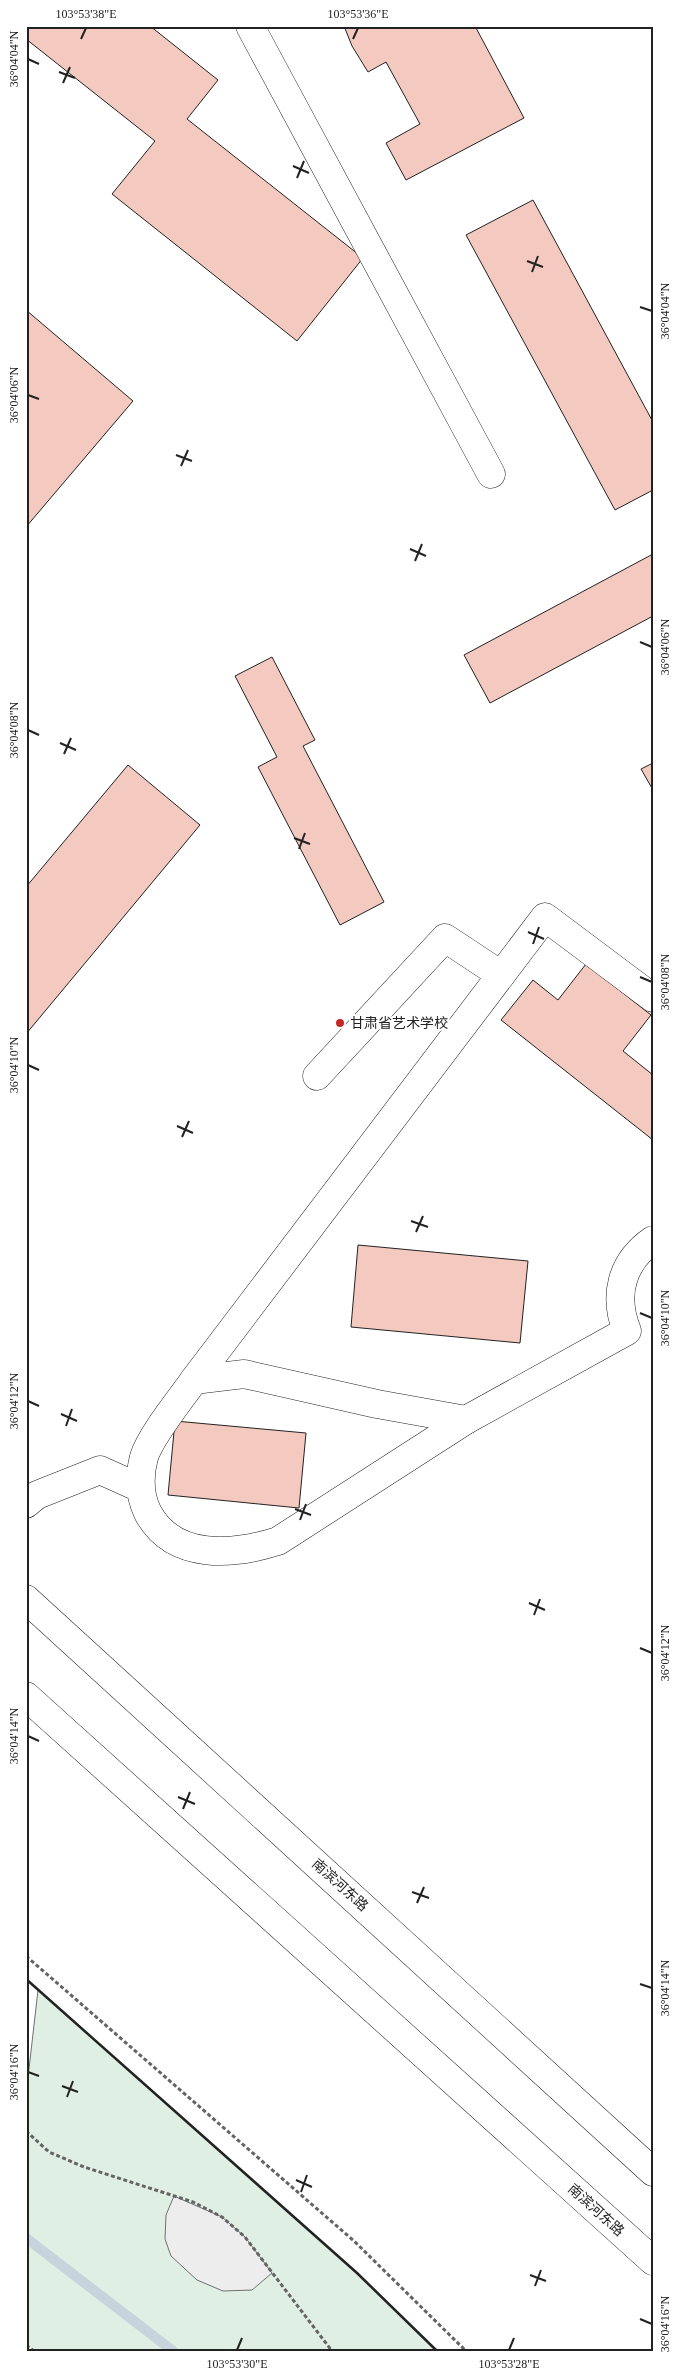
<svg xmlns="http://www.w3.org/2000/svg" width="679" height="2377" viewBox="0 0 679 2377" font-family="'Times New Roman','Noto Sans SC',serif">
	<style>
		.green { fill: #e0efe3; stroke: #6f6f6f }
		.parking { fill: #ededed; stroke: #6f6f6f }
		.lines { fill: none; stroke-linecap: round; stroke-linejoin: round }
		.stream { stroke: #c7d3dd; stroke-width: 10 }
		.building { fill: #f3c9c0; stroke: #222 }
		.minor-casing { stroke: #222; stroke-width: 29 }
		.major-casing { stroke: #222; stroke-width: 29 }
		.path { stroke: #646464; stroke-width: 3; stroke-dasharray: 4 2.5; stroke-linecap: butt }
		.minor { stroke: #fff; stroke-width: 28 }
		.major { stroke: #fff; stroke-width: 28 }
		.wall { stroke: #222; stroke-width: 2.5 }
		.ticks { fill: none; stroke: #222; stroke-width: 2 }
		.poi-dot { fill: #c62828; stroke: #fff; stroke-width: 2 }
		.labels { text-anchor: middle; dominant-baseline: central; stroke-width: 4; stroke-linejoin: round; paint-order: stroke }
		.poi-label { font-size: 14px; fill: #222; stroke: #fff; text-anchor: start }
		.street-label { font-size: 14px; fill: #222; stroke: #fff }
		.neatline { fill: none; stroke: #222; stroke-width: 2 }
		.ticks-label { font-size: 12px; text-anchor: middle; fill: #222 }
	</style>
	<rect width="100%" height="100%" fill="#fff"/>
	<path class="green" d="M38,1990L357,2273L437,2351H26V2095Z"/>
	<path class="parking" d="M174,2196L222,2217L245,2237L272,2273L252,2290L223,2291L197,2280L171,2256L165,2239L166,2215Z"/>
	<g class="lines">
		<path class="stream" d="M26,2238L173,2351"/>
	</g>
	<g class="building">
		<path d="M26,26H150L218,80L187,119L363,258L297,341L112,194L155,141L26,39Z"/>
		<path d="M344,26H475L524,118L406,180L386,143L420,124L386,62L368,72L352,46Z"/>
		<path d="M533,200L653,422V490L615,510L466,235Z"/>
		<path d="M26,310L133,401L26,527Z"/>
		<path d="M653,554V616L490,703L464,655Z"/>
		<path d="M272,657L315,740L303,746L384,902L340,925L258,767L277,757L235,676Z"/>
		<path d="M653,763V790L641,769Z"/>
		<path d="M128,765L200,825L26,1034V887Z"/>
		<path d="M586,964L651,1015L623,1051L653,1075V1140L501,1020L533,980L558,1000Z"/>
		<path d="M358,1245L528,1261L520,1343L351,1327Z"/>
		<path d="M175,1421L306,1433L299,1508L168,1495Z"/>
	</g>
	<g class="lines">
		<g class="minor-casing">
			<g id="minor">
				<path d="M250,26L491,474"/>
				<path d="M653,998L545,917L194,1380C180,1400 151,1435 144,1457C139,1476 139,1495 148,1513C174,1561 234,1555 278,1541L466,1420L627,1331C613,1296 621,1262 653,1240"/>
				<path d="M317,1076L445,938L501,975"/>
				<path d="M194,1380L244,1374L377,1404L466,1420"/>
				<path d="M26,1504L37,1495L100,1470L140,1488"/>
			</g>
		</g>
		<g class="major-casing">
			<g id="major">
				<path d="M26,1599L653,2172"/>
				<path d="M26,1696L653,2261"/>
			</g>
		</g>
		<g class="path">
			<path d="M26,1765L27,1764"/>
			<path d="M26,1956L354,2241L466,2351"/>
			<path d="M26,2131L49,2152L84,2167L193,2202L222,2217L245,2237L332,2351"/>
			<path d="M26,2345L34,2351"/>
		</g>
		<use href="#minor" class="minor"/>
		<use href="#major" class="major"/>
		<path class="wall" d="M26,1979L357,2273L437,2351"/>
	</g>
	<path class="ticks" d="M81,39L86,28M353,39L358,28M28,59L39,64M59,72L75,78M63,83L70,67M293,166L309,173M297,178L304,161M527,261L543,267M532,272L538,256M640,307L652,311M28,395L39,399M176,455L192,461M181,466L188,450M410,549L426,556M415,561L422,544M640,642L652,647M28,730L39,735M60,743L76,750M64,754L71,738M294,838L310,844M299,849L305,833M528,932L544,939M533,944L539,927M640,977L652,982M28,1065L39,1070M177,1126L193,1133M182,1137L189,1121M411,1221L428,1227M416,1232L423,1216M640,1313L652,1318M28,1401L39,1406M61,1414L77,1421M66,1426L72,1409M295,1509L311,1515M300,1520L306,1504M529,1603L545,1610M534,1615L540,1599M640,1648L652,1653M28,1736L39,1741M178,1797L195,1804M183,1809L190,1792M412,1892L429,1898M417,1903L424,1887M640,1984L652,1988M28,2072L39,2076M62,2086L78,2092M67,2097L73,2081M296,2180L312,2187M301,2192L307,2175M530,2275L546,2281M535,2286L541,2270M640,2319L652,2324M237,2350L242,2338M509,2350L514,2338"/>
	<circle class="poi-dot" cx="340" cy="1023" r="5"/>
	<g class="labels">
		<g class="poi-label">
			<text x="350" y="1023">甘肃省艺术学校</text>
		</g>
		<g class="street-label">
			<text transform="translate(340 1885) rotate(42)">南滨河东路</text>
			<text transform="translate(596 2210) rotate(42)">南滨河东路</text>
		</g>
	</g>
	<rect width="679" height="2377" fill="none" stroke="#ffffff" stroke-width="55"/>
	<rect x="28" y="28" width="624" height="2322" class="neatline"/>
	<g class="ticks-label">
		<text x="86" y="18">103°53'38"E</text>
		<text x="358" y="18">103°53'36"E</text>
		<text transform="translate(14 59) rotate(-90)" y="4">36°04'04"N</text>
		<text transform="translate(665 311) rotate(-90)" y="4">36°04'04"N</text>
		<text transform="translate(14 395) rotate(-90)" y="4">36°04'06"N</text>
		<text transform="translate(665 647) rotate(-90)" y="4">36°04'06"N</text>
		<text transform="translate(14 730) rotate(-90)" y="4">36°04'08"N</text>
		<text transform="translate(665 982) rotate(-90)" y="4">36°04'08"N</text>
		<text transform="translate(14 1065) rotate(-90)" y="4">36°04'10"N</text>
		<text transform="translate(665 1318) rotate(-90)" y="4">36°04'10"N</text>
		<text transform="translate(14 1401) rotate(-90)" y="4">36°04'12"N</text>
		<text transform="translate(665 1653) rotate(-90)" y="4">36°04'12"N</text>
		<text transform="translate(14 1736) rotate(-90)" y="4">36°04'14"N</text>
		<text transform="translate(665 1988) rotate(-90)" y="4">36°04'14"N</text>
		<text transform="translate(14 2072) rotate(-90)" y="4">36°04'16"N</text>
		<text transform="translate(665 2324) rotate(-90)" y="4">36°04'16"N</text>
		<text x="237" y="2368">103°53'30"E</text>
		<text x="509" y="2368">103°53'28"E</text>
	</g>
</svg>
